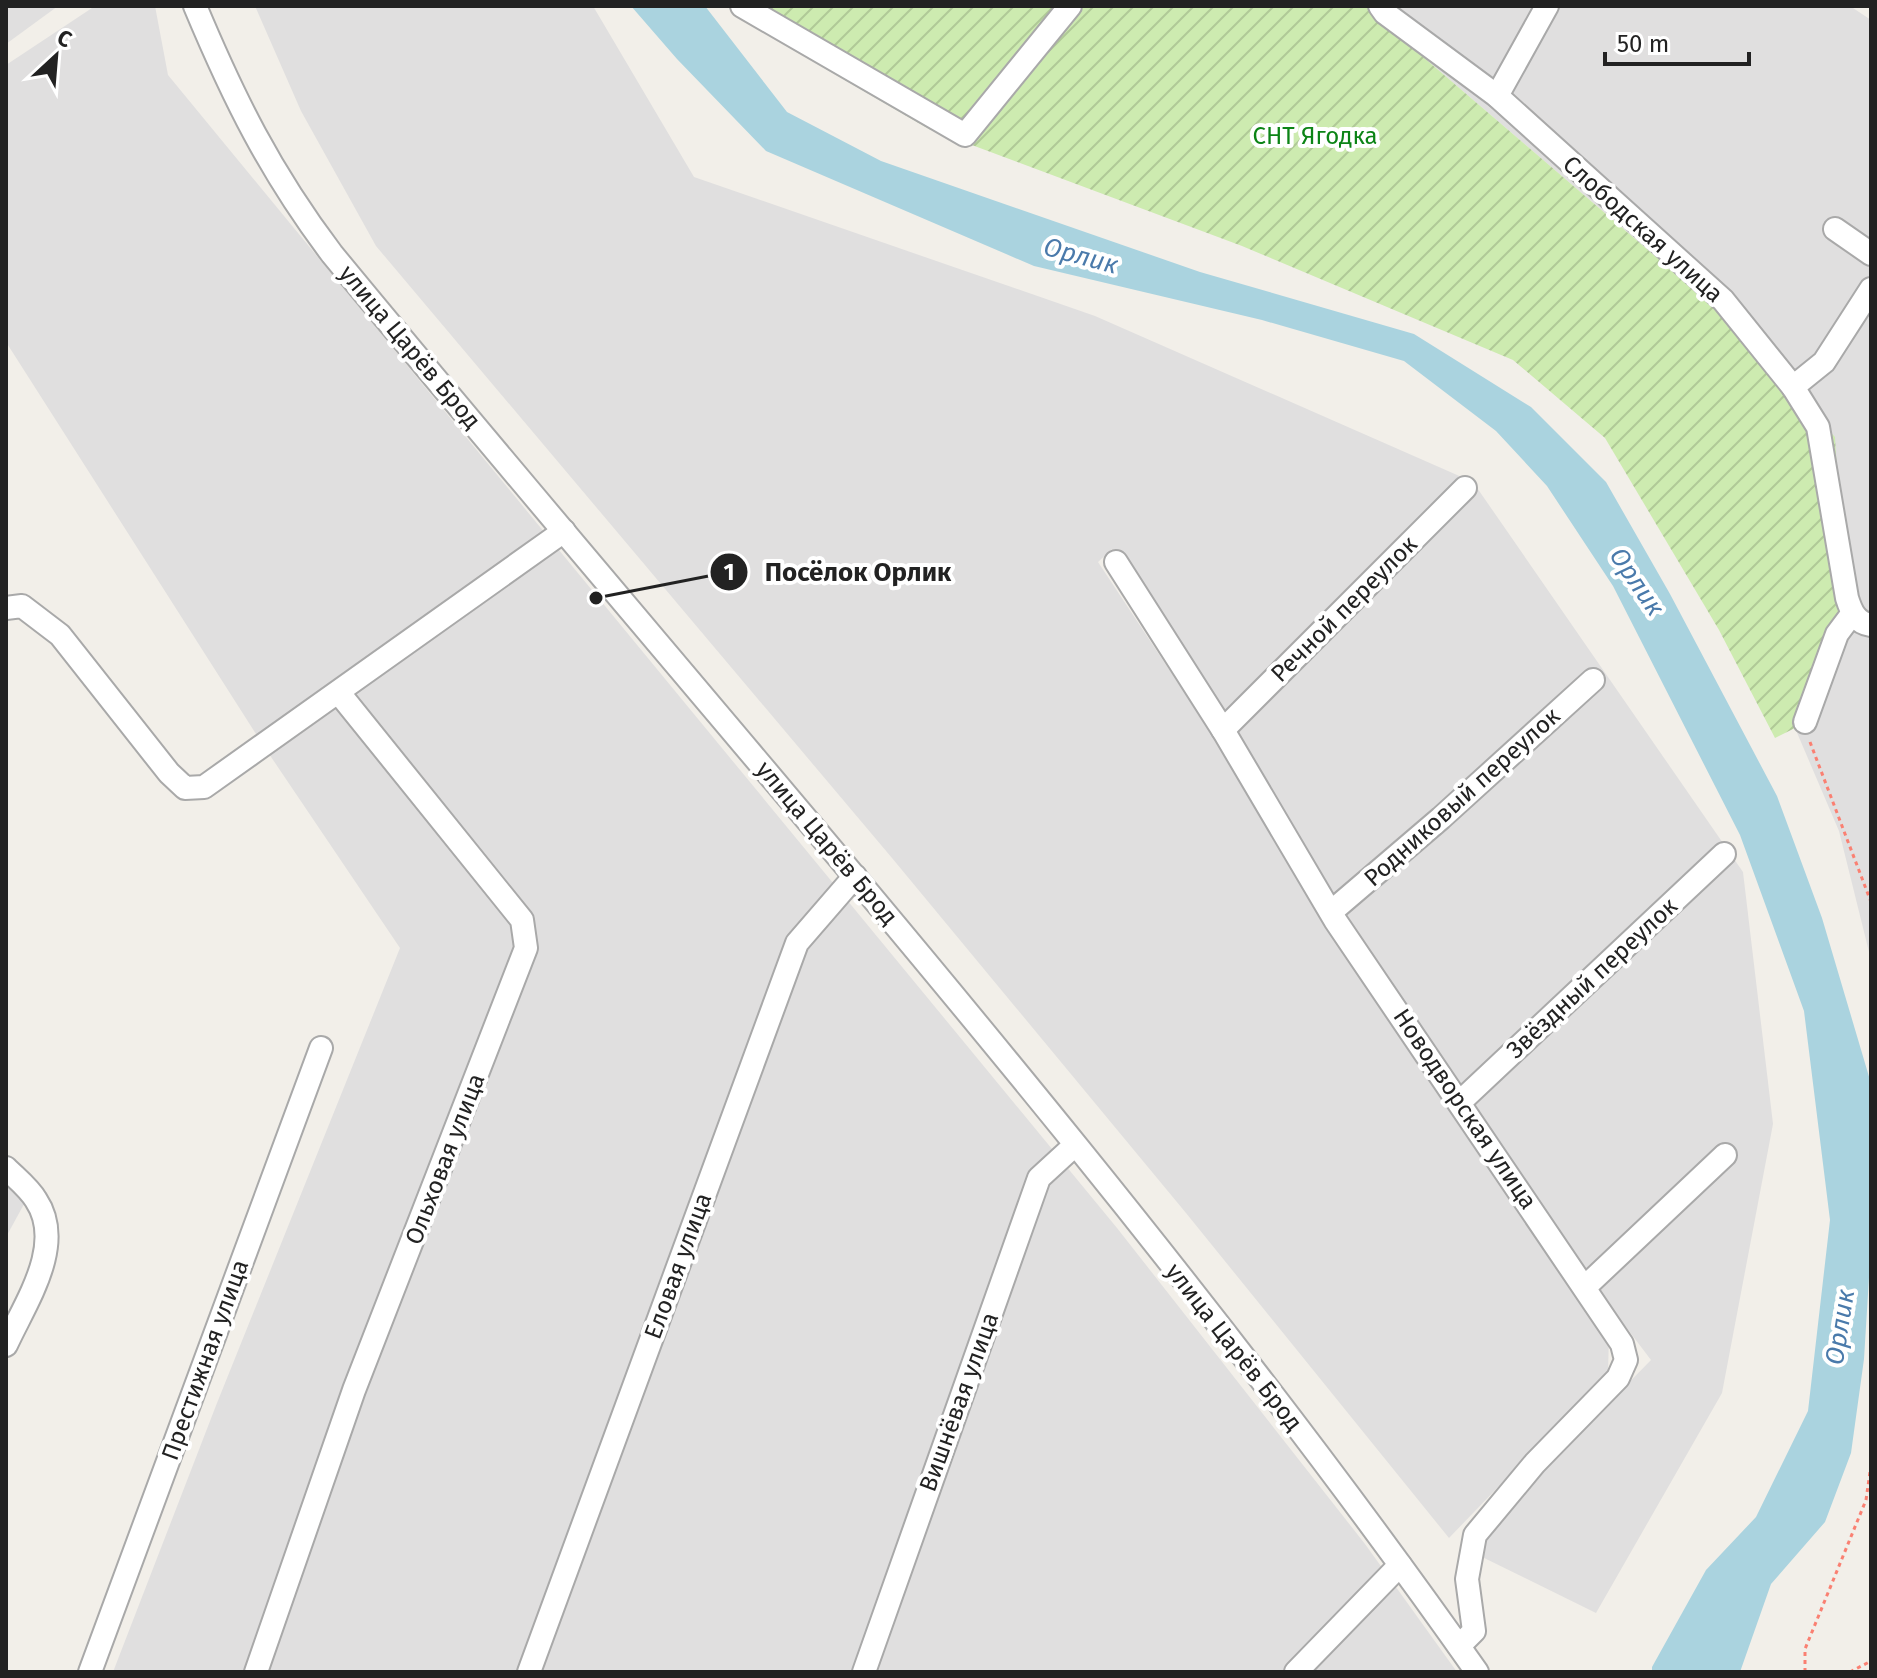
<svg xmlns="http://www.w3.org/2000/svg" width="1877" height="1678" viewBox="0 0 1877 1678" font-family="'Fira Sans',sans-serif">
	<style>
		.residential { fill: #e0dfdf }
		.garden { fill: url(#garden-furrows) }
		.water { fill: #aad3df }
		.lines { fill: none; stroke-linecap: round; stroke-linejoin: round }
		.minor-casing { stroke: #a9a9a9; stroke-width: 26 }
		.path { stroke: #fa8072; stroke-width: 3; stroke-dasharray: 4 4; stroke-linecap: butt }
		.minor { stroke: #fff; stroke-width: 22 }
		.labels { text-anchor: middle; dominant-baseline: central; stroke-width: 8; stroke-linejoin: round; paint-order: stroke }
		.park-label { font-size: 24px; fill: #0c8416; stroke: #fff }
		.street-label { font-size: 24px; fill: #222; stroke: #fff }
		.water-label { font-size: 26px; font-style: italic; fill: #4a7aab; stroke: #fff }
		.leader { fill: none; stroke: #222; stroke-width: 3 }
		.callout-dot { fill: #222; stroke: #fff; stroke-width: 3 }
		.mark-label { font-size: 24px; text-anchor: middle; font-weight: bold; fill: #fff }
		.callout-label { font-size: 26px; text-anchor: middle; font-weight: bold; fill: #222; stroke: #fff; stroke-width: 8; stroke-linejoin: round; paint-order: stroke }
	</style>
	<defs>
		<pattern id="garden-furrows" width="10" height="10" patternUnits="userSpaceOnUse" patternTransform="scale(2)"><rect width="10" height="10" fill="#cdebb0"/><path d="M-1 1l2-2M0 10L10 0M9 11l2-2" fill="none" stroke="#b0c997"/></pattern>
	</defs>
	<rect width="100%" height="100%" fill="#f2efe9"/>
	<g class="residential">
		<path d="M6,6H58L6,44Z"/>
		<path d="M95,6H155L168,75L1117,1228L1365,1544L1457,1672H113L217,1403L400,948L265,748L6,342V65Z"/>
		<path d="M255,6H593L694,177L1095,316L1473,482L1743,872L1773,1124L1722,1393L1596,1613L1476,1554L1540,1473L1651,1360L1582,1269L1338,913L1228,727L1112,549L1098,562L1609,1335L1608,1373L1449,1538L1186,1213L892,858L376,246L301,111Z"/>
		<path d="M1374,6H1850L1871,20V960L1839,831L1795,728L1847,639L1705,299L1401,38Z"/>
		<path d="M6,1160L35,1184L6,1237Z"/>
	</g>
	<path class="garden" d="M765,6H1374L1401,38L1705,299L1835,437L1847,640L1795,728L1775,738L1719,630L1605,438L1513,360L1242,246L929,129L821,66Z"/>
	<path class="water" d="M631,6H705L787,112L881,161L1200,272L1414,334L1531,407L1606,482L1670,594L1777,796L1822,918L1870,1080L1871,1245L1864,1359L1851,1453L1825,1522L1771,1584L1740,1672H1652V1667L1706,1570L1756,1517L1808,1411L1830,1220L1804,1011L1740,835L1613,586L1547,486L1496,431L1404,361L1262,320L1034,266L766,151L677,59Z"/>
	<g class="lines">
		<g class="minor-casing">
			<g id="minor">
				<path d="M195,6C234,99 270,172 332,254C718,723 1127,1175 1477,1672"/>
				<path d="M742,6L965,135L1070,6"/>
				<path d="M1380,6L1385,13L1497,96L1723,300L1793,387L1818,427L1847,598C1851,611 1856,623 1871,625"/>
				<path d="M1497,96L1547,6"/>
				<path d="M1835,229L1871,254"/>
				<path d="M1793,387L1824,362L1871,289"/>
				<path d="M1116,562L1223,730L1335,920L1622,1344L1626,1360L1618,1378L1535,1463L1475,1535L1467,1579L1474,1631L1459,1646"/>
				<path d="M6,608L22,606L60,635L169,773L185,788L204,787L564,531"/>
				<path d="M1805,722L1837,634L1852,614"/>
				<path d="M1223,730L1465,488"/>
				<path d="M1331,912L1441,818L1593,680"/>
				<path d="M1460,1102L1724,854"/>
				<path d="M6,1168C16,1178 29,1188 36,1200C66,1245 25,1303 6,1345"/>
				<path d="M1585,1287L1725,1155"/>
				<path d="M90,1672L321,1048"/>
				<path d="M256,1672L354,1390L526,948L522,920L339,693"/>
				<path d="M529,1672L797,943L855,876"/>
				<path d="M864,1672L1039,1178L1075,1145"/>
				<path d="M1296,1672L1400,1565"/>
			</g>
		</g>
		<g class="path">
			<path d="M1810,742L1871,902"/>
			<path d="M1805,1672V1649L1866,1500L1871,1465"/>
			<path d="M1850,1672L1871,1661"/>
		</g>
		<use href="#minor" class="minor"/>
	</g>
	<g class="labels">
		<g class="park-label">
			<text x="1315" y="136">СНТ Ягодка</text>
		</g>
		<g class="street-label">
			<text transform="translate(1643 229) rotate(42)">Слободская улица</text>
			<text transform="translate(410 347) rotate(50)">улица Царёв Брод</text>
			<text transform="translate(1344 609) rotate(-45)">Речной переулок</text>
			<text transform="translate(1462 797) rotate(-42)">Родниковый переулок</text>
			<text transform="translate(827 843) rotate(50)">улица Царёв Брод</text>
			<text transform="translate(1592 978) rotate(-43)">Звёздный переулок</text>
			<text transform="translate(1465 1109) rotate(56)">Новодворская улица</text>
			<text transform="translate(445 1159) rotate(-69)">Ольховая улица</text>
			<text transform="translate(678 1266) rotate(-70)">Еловая улица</text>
			<text transform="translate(1234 1347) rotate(52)">улица Царёв Брод</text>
			<text transform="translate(205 1360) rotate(-70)">Престижная улица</text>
			<text transform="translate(959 1402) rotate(-70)">Вишнёвая улица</text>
		</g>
		<g class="water-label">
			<text transform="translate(1081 256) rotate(15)">Орлик</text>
			<text transform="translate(1637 582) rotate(56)">Орлик</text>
			<text transform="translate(1840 1327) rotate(-81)">Орлик</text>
		</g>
	</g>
	<path class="leader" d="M596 598L729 572"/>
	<g class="callout-dot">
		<circle cx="596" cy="598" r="8"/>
		<circle cx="729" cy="572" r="20"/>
	</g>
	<g class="mark-label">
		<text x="729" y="580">1</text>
	</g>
	<g class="callout-label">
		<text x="858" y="581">Посёлок Орлик</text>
	</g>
	<rect width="1877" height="1678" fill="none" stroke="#222222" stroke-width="16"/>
	<g transform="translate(56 56) rotate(26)" stroke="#ffffff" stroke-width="6" paint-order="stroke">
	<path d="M0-6L14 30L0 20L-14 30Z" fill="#222222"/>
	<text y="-12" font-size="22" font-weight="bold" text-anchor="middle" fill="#222222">С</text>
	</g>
	<path d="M1605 52v12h144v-12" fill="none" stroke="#222222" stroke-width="4"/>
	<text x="1617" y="52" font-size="24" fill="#222222" stroke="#ffffff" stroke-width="6" paint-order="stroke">50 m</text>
</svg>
